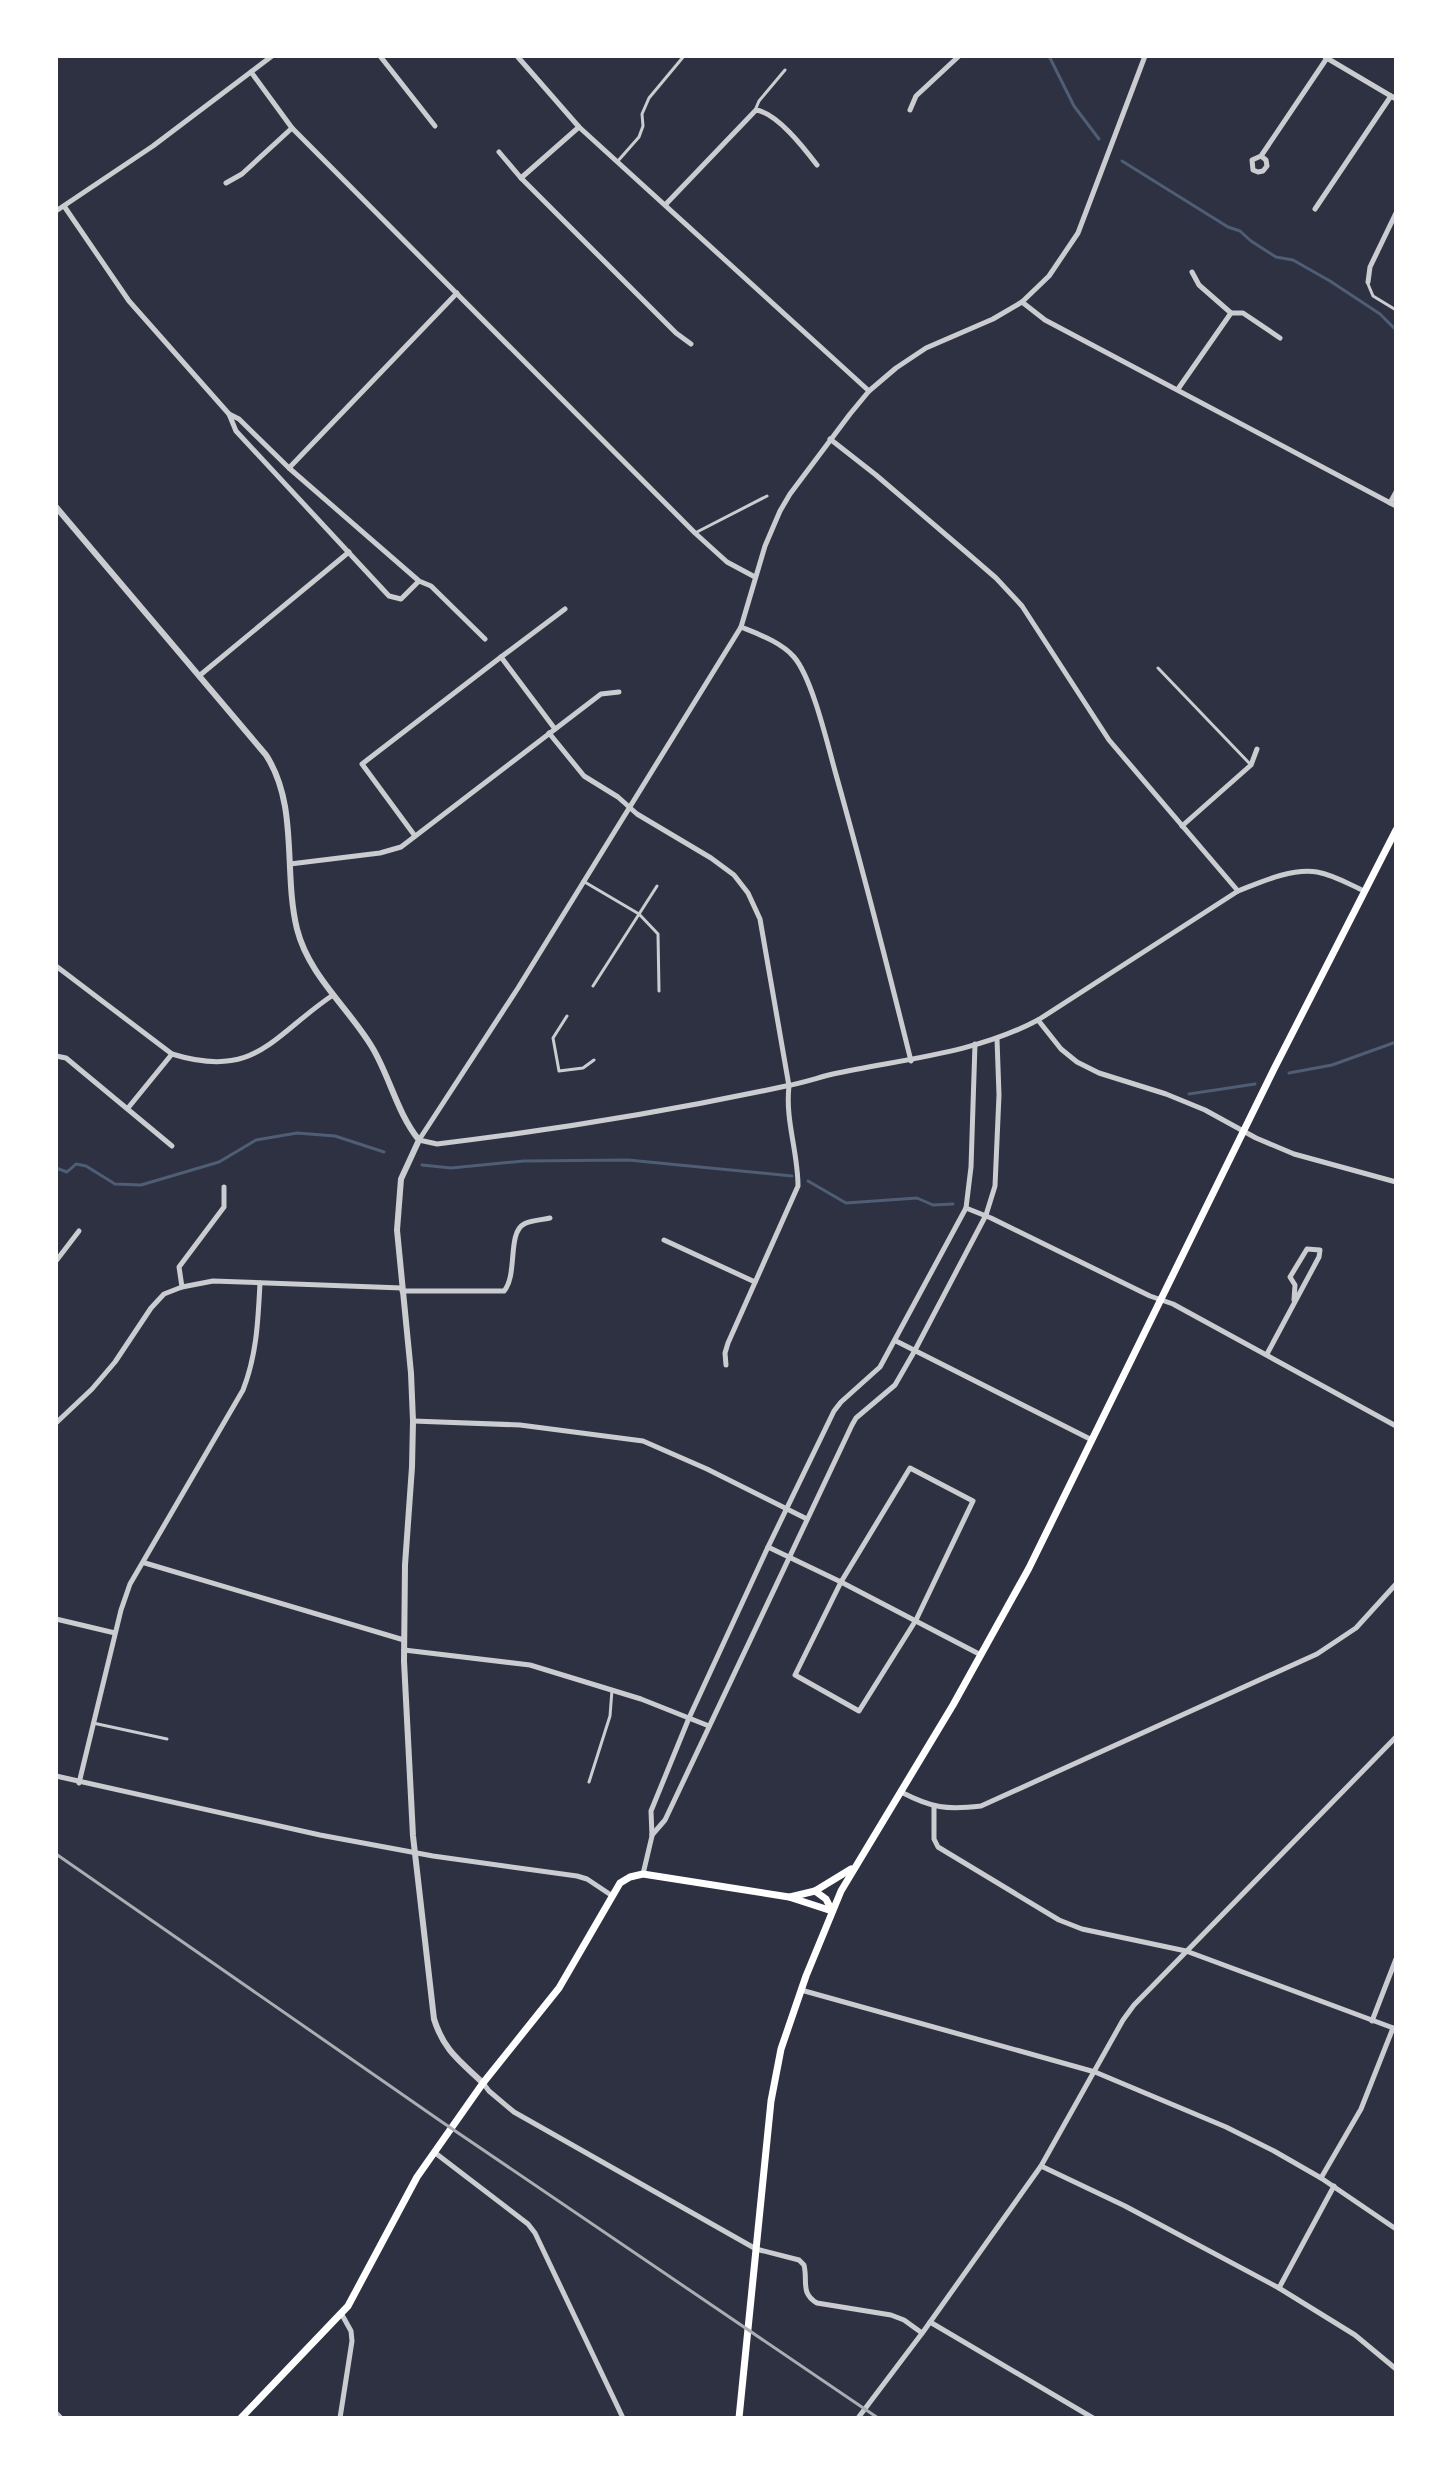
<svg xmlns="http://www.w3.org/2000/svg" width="1452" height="2474" viewBox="0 0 1452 2474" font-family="'Playfair Display',serif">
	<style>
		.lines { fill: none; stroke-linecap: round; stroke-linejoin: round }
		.stream { stroke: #4f5d75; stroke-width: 3 }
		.service { stroke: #caccd0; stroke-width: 3 }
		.minor { stroke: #caccd0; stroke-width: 5 }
		.tertiary { stroke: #caccd0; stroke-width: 6 }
		.secondary { stroke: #fff; stroke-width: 7 }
		.rail { stroke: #abadb3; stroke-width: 3 }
	</style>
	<rect width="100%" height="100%" fill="#2d3142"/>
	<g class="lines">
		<g class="stream">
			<path d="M1049,56L1074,106L1099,139"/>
			<path d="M1122,161L1228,227L1240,231L1251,241L1276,257L1293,260L1330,281L1380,314L1396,330"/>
			<path d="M1289,1073L1332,1065L1396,1042"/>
			<path d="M1189,1094L1255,1084"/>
			<path d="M422,1165L451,1168L524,1161L628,1160L792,1176"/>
			<path d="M56,1168L67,1172L76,1164L86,1166L115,1184L141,1185L219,1162L256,1140L297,1133L335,1136L384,1152"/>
			<path d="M808,1181L846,1203L917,1198L933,1205L953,1204"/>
		</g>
		<g class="service">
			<path d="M756,108L759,101L785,70"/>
			<path d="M617,162L639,137L643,126L642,114L649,98L684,56"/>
			<path d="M1368,284L1373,296L1396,310"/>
			<path d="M695,533L767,496"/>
			<path d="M1158,668L1251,765"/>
			<path d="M583,881L639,914L658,934L659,991"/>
			<path d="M593,986L657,886"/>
			<path d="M567,1016L553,1038L559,1071L583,1068L594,1060"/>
			<path d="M93,1723L167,1739"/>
			<path d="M589,1782L610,1716L612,1690"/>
		</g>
		<g class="minor">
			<path d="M380,56L435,126"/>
			<path d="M517,56L579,127L869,391"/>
			<path d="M1145,56L1078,233L1049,276L1022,302L993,319L926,348L896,368L869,391L850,414L790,494L780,511L765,546L741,627L518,988L419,1140L437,1144C554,1130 670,1111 786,1086C802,1083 817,1078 833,1074C902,1059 974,1054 1038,1020L1238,891C1261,882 1291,868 1317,872C1334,875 1349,884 1364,891"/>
			<path d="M1325,57L1396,99"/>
			<path d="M251,72L292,128L695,533L727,562L755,577"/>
			<path d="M910,110L916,96L959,56"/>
			<path d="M499,152L521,178L676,333L691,344"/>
			<path d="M1261,156L1266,160L1267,166L1263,171L1258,172L1253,170L1252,160L1261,156L1327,58"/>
			<path d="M521,178L579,127"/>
			<path d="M226,183L242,174L292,128"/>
			<path d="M666,204L756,110C777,113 804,148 817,165"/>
			<path d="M64,206L129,301L229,414"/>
			<path d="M1315,209L1391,96"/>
			<path d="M56,211L153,146L272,56"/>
			<path d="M1368,282L1370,267L1396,213"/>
			<path d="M1022,302L1045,320L1396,506"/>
			<path d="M1231,313H1243L1280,338"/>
			<path d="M1178,389L1231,313L1199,285L1192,272"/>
			<path d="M830,439L876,475L966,552L996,578L1022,606L1109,740L1238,891"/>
			<path d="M289,468L457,293"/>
			<path d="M1390,503L1396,492"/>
			<path d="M419,581L401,599L389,596L236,431L229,414L239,419L289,468L419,581L431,586L485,639"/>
			<path d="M741,627C758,634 781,642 794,657C812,678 827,742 835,771C862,867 887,964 911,1061"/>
			<path d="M501,657L565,609"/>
			<path d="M199,676L349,552"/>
			<path d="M549,733L584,776L618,797L637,814L711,858L734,875L748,893L760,919L789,1086C785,1120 798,1152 798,1186L728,1343L725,1353L726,1365"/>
			<path d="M1182,826L1251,765L1257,749"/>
			<path d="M415,836L362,764L501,657L555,729"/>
			<path d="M290,864L380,853L401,847L601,694L619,692"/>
			<path d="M56,966L172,1054C256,1080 272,1036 333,995"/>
			<path d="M1038,1020L1061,1049L1077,1062L1099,1073L1166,1094L1205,1110L1256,1138L1294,1154L1396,1182"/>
			<path d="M56,1056L66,1058L172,1146"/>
			<path d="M128,1108L172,1054"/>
			<path d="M966,1208L991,1218L1150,1296L1173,1304L1396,1426"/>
			<path d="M664,1240L755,1282"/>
			<path d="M56,1261L79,1231"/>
			<path d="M182,1287L179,1267L224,1207V1187"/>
			<path d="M402,1291H504C518,1275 507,1233 524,1224C531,1220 542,1220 550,1218"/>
			<path d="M896,1341L1092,1440"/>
			<path d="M1267,1354L1319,1257L1320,1250L1307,1249L1290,1277L1295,1285L1294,1300"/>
			<path d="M413,1421L520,1425L643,1441L707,1469L807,1519"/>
			<path d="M56,1423L92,1389L115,1362L151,1308L164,1294L182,1287L213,1281L402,1288"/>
			<path d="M910,1468L973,1501L916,1620L859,1711L795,1675L841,1582Z"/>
			<path d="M768,1547L841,1582L981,1655"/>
			<path d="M145,1563L404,1640"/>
			<path d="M56,1619L115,1633"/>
			<path d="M404,1650L530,1665L641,1699L709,1726"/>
			<path d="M56,1776L320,1835L433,1856L577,1876L587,1879L611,1895"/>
			<path d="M79,1783L121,1610L130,1584L243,1390C257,1354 258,1320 260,1283"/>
			<path d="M901,1792C932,1808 946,1810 981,1806L1317,1654L1356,1628L1396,1584"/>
			<path d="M934,1807V1839L938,1847L1059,1920L1082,1929L1186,1951L1396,2029"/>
			<path d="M652,1835L665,1820L852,1425L856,1418L895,1385L914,1352L986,1215L995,1186L999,1095L997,1039"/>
			<path d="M643,1874L652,1836L651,1811L689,1718L768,1547L834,1411L841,1402L880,1367L966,1208L971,1167L975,1044"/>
			<path d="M801,1990L1095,2072L1226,2127L1274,2151L1321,2178L1396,2229"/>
			<path d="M1372,2021L1396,1959"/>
			<path d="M483,2083L489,2091L514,2112L756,2249L799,2260L804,2265C808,2281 800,2293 817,2303L891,2315L904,2320L922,2333"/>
			<path d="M434,2152L528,2224L535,2233L623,2418"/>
			<path d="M1041,2166L1125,2206L1279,2288L1355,2335L1396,2369"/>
			<path d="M1321,2178L1361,2109L1393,2028"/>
			<path d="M1279,2288L1334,2186"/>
			<path d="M930,2322L1093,2418"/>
			<path d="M56,2413L61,2418"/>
			<path d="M340,2418L352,2341L351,2331L341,2313"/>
			<path d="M858,2418L923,2332L1041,2166L1123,2020L1134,2005L1396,1737"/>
		</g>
		<path class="tertiary" d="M56,507L266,755C299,806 283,872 297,929C309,976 348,1007 372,1047C390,1077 397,1113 419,1140L401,1179L397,1230L411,1373L413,1421L412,1467L405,1565L404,1661L413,1836L434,2019C444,2051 460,2061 483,2083"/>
		<g class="secondary">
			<path d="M815,1891L826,1899L832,1911"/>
			<path d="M790,1897L815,1891L851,1869"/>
			<path d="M241,2418L348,2306L417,2177L483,2083L559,1988L620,1883L630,1877L643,1874L789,1897L832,1911"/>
			<path d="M739,2418L771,2101L781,2049L806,1976L841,1891L953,1705L1029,1568L1274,1069L1396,830"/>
		</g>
		<path class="rail" d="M56,1854L442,2122L878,2418"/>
	</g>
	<rect width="1452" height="2474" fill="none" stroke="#ffffff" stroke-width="116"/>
</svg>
